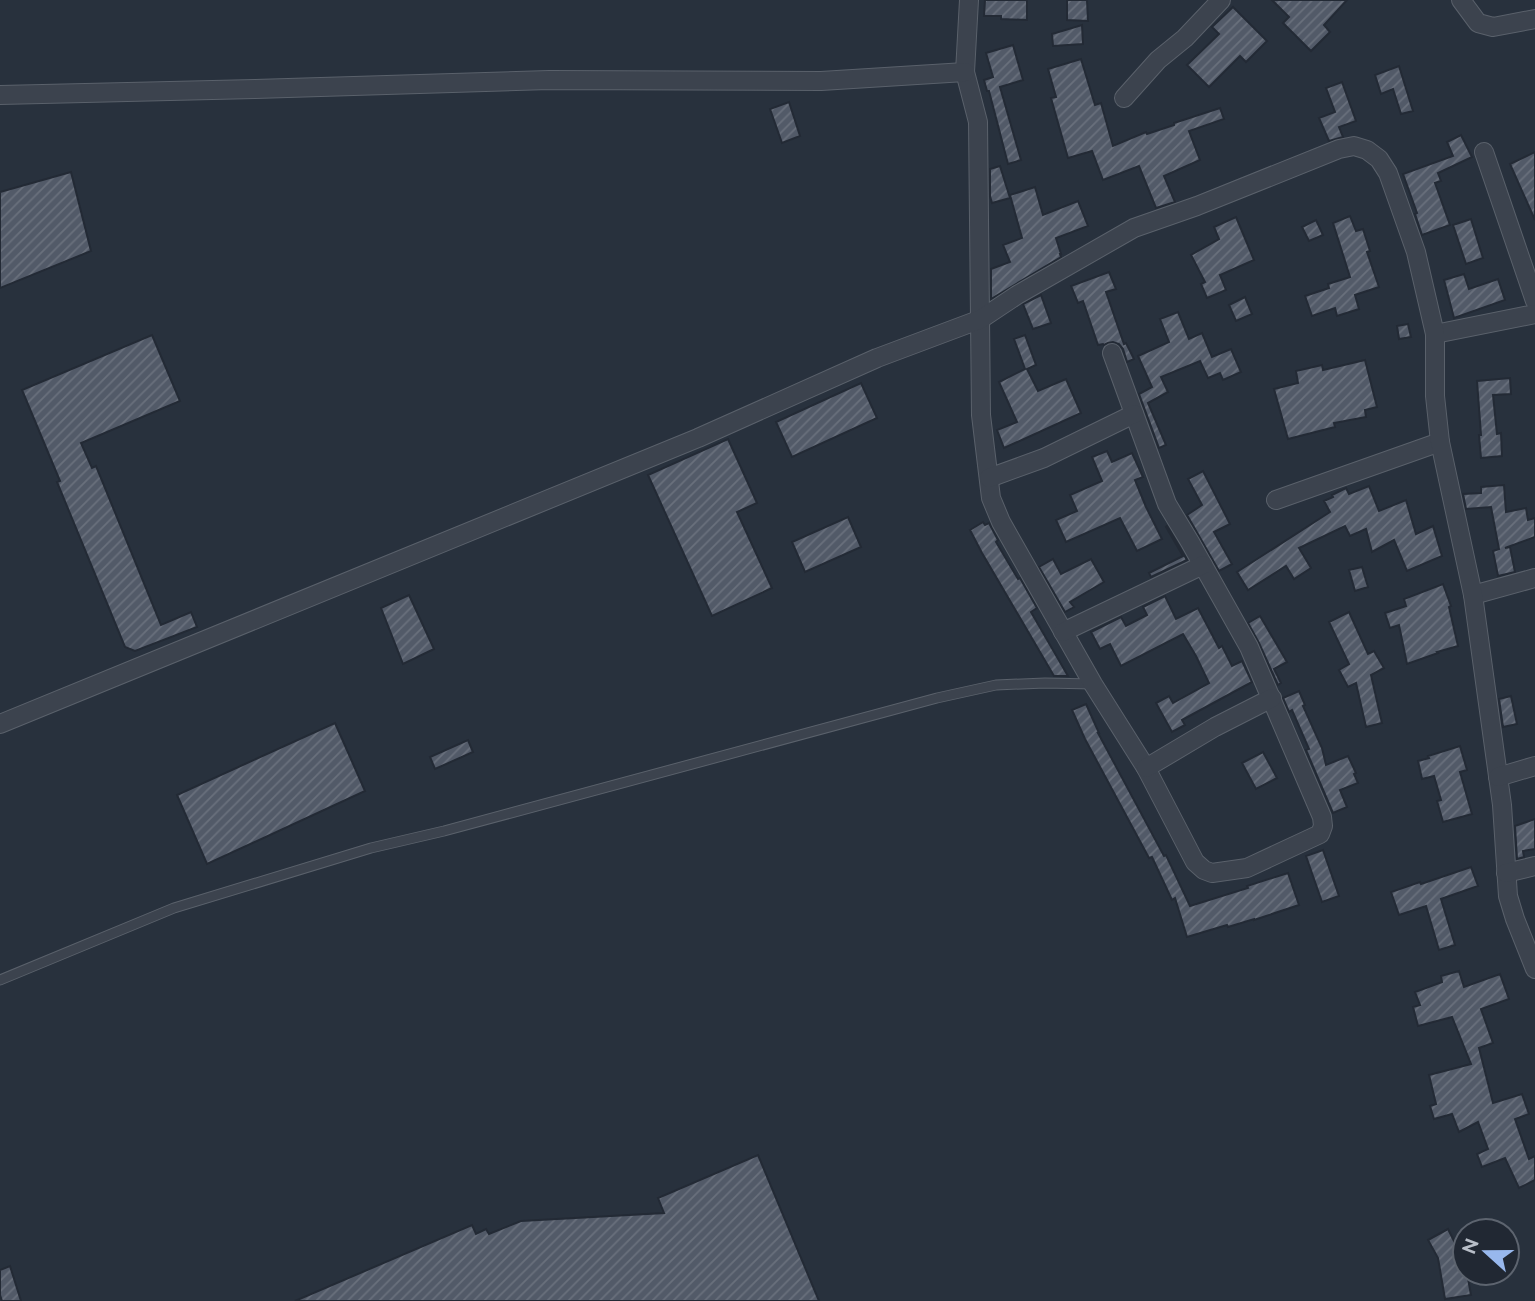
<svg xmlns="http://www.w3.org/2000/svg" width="1535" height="1301" viewBox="0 0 1535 1301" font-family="Raleway,sans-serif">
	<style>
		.building { fill: url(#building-hatch); stroke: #232a35; stroke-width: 2 }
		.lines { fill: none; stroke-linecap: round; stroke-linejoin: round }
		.service-casing { stroke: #5a616b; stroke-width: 11 }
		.minor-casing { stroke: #5a616b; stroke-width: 20 }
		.service { stroke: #3c434e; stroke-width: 9 }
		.minor { stroke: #3c434e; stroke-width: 18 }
	</style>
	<defs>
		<pattern id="building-hatch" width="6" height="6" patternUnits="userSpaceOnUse" patternTransform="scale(1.75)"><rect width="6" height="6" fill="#525a68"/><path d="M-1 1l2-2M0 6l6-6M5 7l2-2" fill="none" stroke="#69707c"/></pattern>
	</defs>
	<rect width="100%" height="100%" fill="#28313d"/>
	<g class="building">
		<path d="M985,0H1027V20L1001,19V16H984Z"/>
		<path d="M1067,0H1087L1088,21L1067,20Z"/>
		<path d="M1272,0H1347L1324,25L1330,32L1311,51L1283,23L1289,17Z"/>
		<path d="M1233,7L1267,41L1246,62L1240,56L1209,87L1187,65L1219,34L1212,27Z"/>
		<path d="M1082,25L1083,44L1053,46L1052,34Z"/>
		<path d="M1013,45L1023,80L1000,87L1021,160L1008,164L989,91H987L984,80L993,77L986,53Z"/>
		<path d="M1081,59L1095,105L1101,103L1113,146L1146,132L1147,134L1174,125V123L1220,108L1224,119L1189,131L1200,160L1164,176L1175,202L1156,208L1139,166L1103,180L1092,151L1068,158L1051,98L1056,97L1048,69Z"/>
		<path d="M1399,66L1413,111L1401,114L1393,89L1381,94L1375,75Z"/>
		<path d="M1342,82L1356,121L1339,127L1343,137L1329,141L1319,118L1335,112L1326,88Z"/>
		<path d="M789,102L800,136L782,143L770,109Z"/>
		<path d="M1461,135L1472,157L1438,173L1441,181L1435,183L1450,225L1422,235L1415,214L1417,213L1403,174L1453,156L1447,142Z"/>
		<path d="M1535,152V220L1510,164Z"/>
		<path d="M1000,166L1010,198L992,203L990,196V169Z"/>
		<path d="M71,172L91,251L0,288V192Z"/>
		<path d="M1035,187L1043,215L1078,201L1088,226L1056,238L1061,254H1060L1061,257L991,299V269L1010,262L1003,245L1022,238L1010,195Z"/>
		<path d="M1350,216L1356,231L1363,229L1370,251L1367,252L1379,287L1355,295L1359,309L1337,316L1335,308L1312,316L1305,296L1329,288L1328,284L1350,277L1333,223Z"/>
		<path d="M1236,217L1254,260L1220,275L1226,290L1207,298L1201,284L1205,282L1191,255L1219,239L1214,227Z"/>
		<path d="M1471,219L1483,258L1466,264L1453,225Z"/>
		<path d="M1316,220L1323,235L1309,241L1302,227Z"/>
		<path d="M1109,272L1116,289L1106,292L1124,344L1126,343L1134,359L1127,362L1123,349L1119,344L1113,342L1108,343L1104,345L1103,344L1098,345L1083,301L1078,303L1071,286Z"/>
		<path d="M1464,274L1469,289L1498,279L1505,300L1454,318L1444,280Z"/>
		<path d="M1041,295L1051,323L1033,329L1023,304Z"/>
		<path d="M1245,297L1252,314L1236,321L1229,305Z"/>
		<path d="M1178,312L1189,339L1202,333L1212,357L1231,349L1241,372L1223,380L1220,373L1208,378L1200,361L1161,377L1168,392L1148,403L1166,445L1159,448L1139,394L1152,387L1138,356L1169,342L1160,319Z"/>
		<path d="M1408,324L1411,337L1399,339L1397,326Z"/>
		<path d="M152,335L180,401L81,443L92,468L96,466L161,625L191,612L197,627L135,651L125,647L57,482L60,481L22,390Z"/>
		<path d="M1025,335L1036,365L1027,369L1038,391L1066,379L1081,413L1004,448L997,430L1017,422L999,382L1025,369L1014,339Z"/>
		<path d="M1365,360L1377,407L1365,410L1366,417L1334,423L1335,427L1288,439L1274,389L1298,383L1296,371L1322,365L1323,370Z"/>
		<path d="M1510,378L1511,394L1493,395L1497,434L1501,433L1502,456L1481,458L1479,435H1481L1477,381Z"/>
		<path d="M861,383L877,418L792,457L776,422Z"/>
		<path d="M728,439L757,503L737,512L772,588L712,616L648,475Z"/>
		<path d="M1107,451L1112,462L1132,453L1143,477L1135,480L1146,507L1162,539L1137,551L1120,518L1066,542L1056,520L1077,511L1070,495L1102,481L1092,457Z"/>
		<path d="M1203,471L1230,524L1214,532L1232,564L1219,571L1187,515L1202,505L1188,479Z"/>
		<path d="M1504,485L1506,512L1526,508L1528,520L1535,518V537L1505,548L1510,547L1515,572L1498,576L1493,551L1499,549L1491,507L1466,509L1463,494L1481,493V487Z"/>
		<path d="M1369,486L1379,511L1406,500L1416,534L1433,526L1442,556L1407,571L1394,540L1372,552L1366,529L1350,536L1345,526L1299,548L1311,568L1294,579L1286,566L1248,590L1237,572L1330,512L1324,501L1333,497L1332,495L1346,488L1349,494Z"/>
		<path d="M848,517L861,547L805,572L792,542Z"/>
		<path d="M983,522L985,525L989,523L998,540L996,542L1018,579L1020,578L1037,608L1031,612L1068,676H1054L982,553L970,530Z"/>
		<path d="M1167,526L1187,560L1151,577L1149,573L1183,556L1166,527Z"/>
		<path d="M1053,559L1061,574L1091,559L1104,582L1070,602L1074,607L1065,612L1039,567Z"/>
		<path d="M1362,567L1368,587L1355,591L1349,570Z"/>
		<path d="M1443,584L1451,606L1449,607L1458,646L1437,652L1438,653L1407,664L1399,625L1390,628L1385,613L1406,606L1404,599Z"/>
		<path d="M409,595L434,649L403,664L381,608Z"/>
		<path d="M1165,596L1176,619L1198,608L1219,648L1222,646L1232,666L1242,661L1252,682L1182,720L1185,725L1172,732L1156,703L1169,696L1173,703L1209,683L1196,656L1183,634L1121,666L1110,644L1100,649L1091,632L1121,617L1126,626L1147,615L1143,607Z"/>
		<path d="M1349,612L1368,654L1374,651L1384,668L1371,675L1382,723L1366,727L1356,683L1348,687L1339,670L1349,664L1329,622Z"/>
		<path d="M1260,616L1287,662L1274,669L1281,683L1278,685L1259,643L1248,623Z"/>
		<path d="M1299,691L1305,705L1303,706L1322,748L1326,765L1348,756L1356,773L1354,774L1358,783L1340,790L1347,807L1333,813L1306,750L1309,749L1292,710L1289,712L1283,698Z"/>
		<path d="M1511,696L1517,724L1503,727L1499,699Z"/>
		<path d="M1086,704L1099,733H1098L1164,856L1166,855L1190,906L1248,888L1247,886L1288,873L1299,905L1254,920V919L1228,927L1227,925L1187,937L1175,898L1172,900L1152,857L1149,858L1085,739L1072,710Z"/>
		<path d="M335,723L365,791L207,864L177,795Z"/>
		<path d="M468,740L473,752L435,769L430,757Z"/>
		<path d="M1460,746L1467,770L1460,772L1472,814L1443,822L1437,801L1441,800L1434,776L1422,779L1418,761L1429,758L1428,756Z"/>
		<path d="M1263,752L1277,778L1256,789L1242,763Z"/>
		<path d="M1535,819V849L1523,851L1524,857L1517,859L1515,826Z"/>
		<path d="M1323,850L1339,896L1322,902L1306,856Z"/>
		<path d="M1471,867L1478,886L1441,899L1455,945L1439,950L1426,906L1399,915L1391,892L1420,882L1421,884Z"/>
		<path d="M1459,971L1464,987L1500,974L1509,999L1481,1009L1493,1043L1479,1048L1493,1103L1522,1094L1529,1114L1515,1119L1529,1159L1535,1156V1180L1519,1188L1505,1158L1482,1167L1477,1154L1488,1149L1478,1122L1459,1132L1452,1114L1434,1119L1430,1106L1436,1104L1429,1075L1471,1064L1452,1017L1418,1026L1413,1007L1420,1005L1415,992L1442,982L1441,976Z"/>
		<path d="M758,1155L819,1301H295L472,1225L476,1234L486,1229L489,1234L521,1221L664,1213L658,1198Z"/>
		<path d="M1448,1229L1461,1255L1465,1254V1273H1467L1471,1295L1445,1299L1438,1258L1428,1240Z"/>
		<path d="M10,1266L21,1301H2L0,1295V1270Z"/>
	</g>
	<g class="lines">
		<g class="service-casing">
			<path id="service" d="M0,980L174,908L371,848L444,831L937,698L996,685L1045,683L1093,684"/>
		</g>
		<g class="minor-casing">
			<g id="minor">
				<path d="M969,0L965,72L978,122L981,415L991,498L1001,522L1093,684L1146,768L1195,862L1204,870L1212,873L1247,868L1320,834L1323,826L1322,817L1249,647L1190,542L1167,504L1112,353"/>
				<path d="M1461,0L1478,23L1493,27L1535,19"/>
				<path d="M0,95L255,89L549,80L821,81L965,72"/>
				<path d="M1124,98L1158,60L1185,38L1221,0"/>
				<path d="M1484,152L1535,301"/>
				<path d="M1435,334L1535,314"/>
				<path d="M989,478L1044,458L1134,414"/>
				<path d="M1276,500L1440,442"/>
				<path d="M1473,595L1535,578"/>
				<path d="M1063,632L1203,565"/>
				<path d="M0,724L698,438L877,358L981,319L1017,295L1134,228L1197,206L1339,149L1354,146L1367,150L1379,159L1388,173L1416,252L1435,334V396L1440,442L1473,595L1502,805L1508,896L1515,919L1535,969"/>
				<path d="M1146,768L1215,727L1272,698"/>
				<path d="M1498,777L1535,766"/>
				<path d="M1506,873L1535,866"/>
			</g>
		</g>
		<use href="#service" class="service"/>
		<use href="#minor" class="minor"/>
	</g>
	<g transform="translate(1486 1252) rotate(291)"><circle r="33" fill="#212833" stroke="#5d646f" stroke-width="2"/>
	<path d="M0-5L12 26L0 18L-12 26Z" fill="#98b8ed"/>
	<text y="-10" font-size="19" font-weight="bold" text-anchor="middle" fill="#b8bec8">N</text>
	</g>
</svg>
